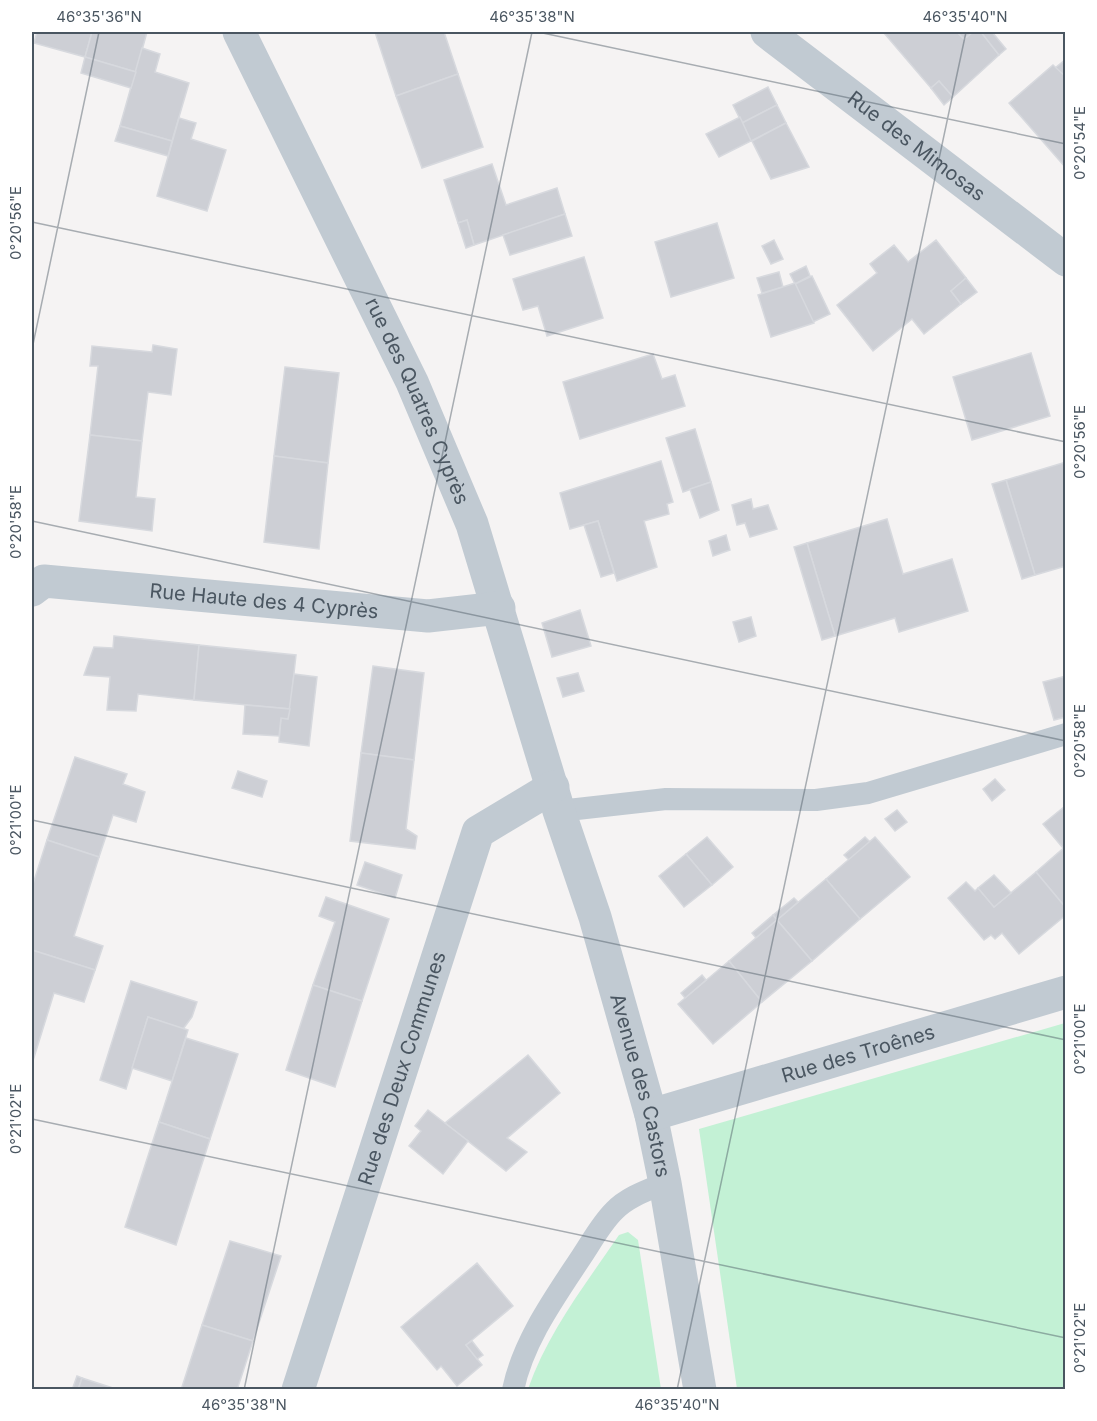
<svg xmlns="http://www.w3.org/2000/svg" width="1097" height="1421" viewBox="0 0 1097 1421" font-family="Inter,sans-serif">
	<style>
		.green { fill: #c3f1d5 }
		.building { fill: #cdcfd5; stroke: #d7d9de; stroke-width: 1.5 }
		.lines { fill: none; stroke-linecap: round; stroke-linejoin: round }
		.lane { stroke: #c1cad2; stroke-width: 22 }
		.street { stroke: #c1cad2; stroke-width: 33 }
		.ticks { fill: none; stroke: #4a5661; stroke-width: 1.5; stroke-opacity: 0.45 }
		.labels { text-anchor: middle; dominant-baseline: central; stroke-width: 6; stroke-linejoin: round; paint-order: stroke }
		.street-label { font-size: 20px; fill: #4a5661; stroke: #fff }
		.neatline { fill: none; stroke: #4a5661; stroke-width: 2 }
		.ticks-label { font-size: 15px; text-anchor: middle; fill: #4a5661 }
	</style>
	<rect width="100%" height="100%" fill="#f5f3f3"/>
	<g class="green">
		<path d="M1065,1023V1389H737L699,1129Z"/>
		<path d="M628,1232L638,1240L661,1389H528C548,1332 585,1285 619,1235Z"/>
	</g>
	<g class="building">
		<path d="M37,32H92L85,57L34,43Z"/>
		<path d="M92,32H147L136,72L85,57Z"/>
		<path d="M375,32H444L458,74L396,96Z"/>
		<path d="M886,32H957L964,39L973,32H981L999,55L953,97L939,81L931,88L884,33Z"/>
		<path d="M957,32H973L964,39Z"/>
		<path d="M981,32H992L1006,49L999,55Z"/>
		<path d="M142,48L160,54L155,72L189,83L172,141L120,126Z"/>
		<path d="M85,57L136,72L131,88L81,73Z"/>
		<path d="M1066,59V72L1062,75L1055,68Z"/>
		<path d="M1053,65L1066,77V168L1009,103Z"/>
		<path d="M458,74L483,147L422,168L396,96Z"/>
		<path d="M939,81L953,97L944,105L931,88Z"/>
		<path d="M768,87L777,105L742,123L733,105Z"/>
		<path d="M777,105L786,123L751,141L742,123Z"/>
		<path d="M740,117L751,141L719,157L706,134Z"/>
		<path d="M179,118L196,123L191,139L226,150L207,211L157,196Z"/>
		<path d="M786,123L809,167L771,179L752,141Z"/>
		<path d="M120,126L172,141L168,156L115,141Z"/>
		<path d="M492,164L506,205L557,188L565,214L474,245L467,220L458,223L444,180Z"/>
		<path d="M565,214L572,236L510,255L503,235Z"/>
		<path d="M467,220L474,245L466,248L458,223Z"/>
		<path d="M717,223L734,278L671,297L655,242Z"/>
		<path d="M774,240L783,259L771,264L762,246Z"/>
		<path d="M936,240L966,278L951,291L961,304L924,334L912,319L873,351L837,305L877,273L870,264L894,245L908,262Z"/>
		<path d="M584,257L603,318L547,336L538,306L523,310L513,279Z"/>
		<path d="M806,266L810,276L795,284L790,274Z"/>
		<path d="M779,272L783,287L762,293L757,278Z"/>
		<path d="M812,276L830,314L813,322L795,284Z"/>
		<path d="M966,278L977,292L961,304L951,291Z"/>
		<path d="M795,283L814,323L771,337L758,295Z"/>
		<path d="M153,345L177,349L171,395L148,392L142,441L90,435L98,366H90L92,346L152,352Z"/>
		<path d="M1031,353L1050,416L972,440L953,377Z"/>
		<path d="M653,354L662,379L675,375L685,406L580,439L563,382Z"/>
		<path d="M285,367L339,373L328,463L274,456Z"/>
		<path d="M695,429L711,482L683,492L666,438Z"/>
		<path d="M90,435L142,441L136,497L155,499L152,531L79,521Z"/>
		<path d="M274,456L328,463L319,549L264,542Z"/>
		<path d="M661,461L673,502L667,504L669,514L644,521L657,567L617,581L598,521L570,529L560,493Z"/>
		<path d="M1066,462V566L1035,575L1006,480Z"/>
		<path d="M1006,480L1035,575L1022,579L992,484Z"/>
		<path d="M711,482L719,510L700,518L690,489Z"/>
		<path d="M751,499L753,509L768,505L777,529L750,537L745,523L737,525L732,505Z"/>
		<path d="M887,519L903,574L952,559L968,611L899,632L895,618L835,636L807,543Z"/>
		<path d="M598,521L614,573L601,577L584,525Z"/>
		<path d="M726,535L730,550L713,556L709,541Z"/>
		<path d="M807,543L835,636L822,640L794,547Z"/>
		<path d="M580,610L591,646L552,657L542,623Z"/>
		<path d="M751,617L756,636L739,642L733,622Z"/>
		<path d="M114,636L199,645L194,700L138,694L136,711L107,710L110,677L84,675L94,647L113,648Z"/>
		<path d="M199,645L296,655L290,709L194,700Z"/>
		<path d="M373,666L424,673L414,760L361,753Z"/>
		<path d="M578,673L584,691L563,697L557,678Z"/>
		<path d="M294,674L317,677L309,746L279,742L281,718L288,719Z"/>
		<path d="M1066,676V717L1054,720L1043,682Z"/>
		<path d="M245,705L290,709L288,719L281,718L279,736L243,734Z"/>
		<path d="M361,753L414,760L406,829L417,836L415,849L350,841Z"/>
		<path d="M75,757L127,774L123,784L145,792L136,822L113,815L99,857L47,840Z"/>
		<path d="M238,771L267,781L262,797L232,788Z"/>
		<path d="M995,779L1005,790L992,801L983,789Z"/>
		<path d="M1064,807L1066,846L1063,848L1043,824Z"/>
		<path d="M897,810L907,822L895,831L885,819Z"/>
		<path d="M707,837L733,867L712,885L686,854Z"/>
		<path d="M865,837L870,842L849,860L844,855Z"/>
		<path d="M875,837L910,877L860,919L826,879Z"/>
		<path d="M47,840L99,857L74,936L103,946L95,970L32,950V887Z"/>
		<path d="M1066,846V908L1036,872Z"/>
		<path d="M686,854L712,885L684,907L659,876Z"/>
		<path d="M365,862L402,875L395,898L357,885Z"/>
		<path d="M1036,872L1066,908V915L1019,954L1002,933L995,939L991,935L984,940L948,898L966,882L975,891L978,888L994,907Z"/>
		<path d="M994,875L1011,893L994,907L978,888Z"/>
		<path d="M826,879L860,919L812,961L777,920Z"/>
		<path d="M326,897L389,919L362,1001L313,985L335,922L319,916Z"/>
		<path d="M794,898L798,902L777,920L773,915Z"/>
		<path d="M773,915L777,920L756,938L752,933Z"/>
		<path d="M777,920L812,961L762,1002L729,961Z"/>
		<path d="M32,950L95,970L84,1002L54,993L32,1064Z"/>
		<path d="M729,961L762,1002L713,1044L678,1004Z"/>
		<path d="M702,975L706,980L685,998L681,993Z"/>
		<path d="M131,981L197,1002L192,1017L183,1029L148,1017L126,1089L100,1080Z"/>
		<path d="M313,985L362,1001L335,1087L286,1070Z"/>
		<path d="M148,1017L188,1030L172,1081L132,1068Z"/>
		<path d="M186,1038L238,1054L210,1139L159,1122Z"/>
		<path d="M528,1055L560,1093L507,1138L527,1152L506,1171L445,1123Z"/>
		<path d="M428,1110L468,1141L443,1174L409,1146L421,1131L415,1126Z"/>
		<path d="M159,1122L210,1139L176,1245L125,1227Z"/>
		<path d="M230,1241L281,1256L253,1341L202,1325Z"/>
		<path d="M477,1263L513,1306L466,1345L482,1365L457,1386L441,1366L437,1370L401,1327Z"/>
		<path d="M202,1325L253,1341L237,1390H181Z"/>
		<path d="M472,1341L483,1355L477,1359L466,1345Z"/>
		<path d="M77,1376L82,1378L78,1390H72Z"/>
		<path d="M82,1378L116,1389L78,1390Z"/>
	</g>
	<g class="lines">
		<g class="lane">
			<path d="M559,811L666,799L816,800L868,793L1066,734"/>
			<path d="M513,1390C523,1341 555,1297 582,1256C592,1241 601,1224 614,1211C627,1197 648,1190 665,1183"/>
		</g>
		<g class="street">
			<path id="s1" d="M239,32L412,382L472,524L559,811L595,917L651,1115L665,1183L700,1390"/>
			<path id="s2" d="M767,32L1066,260"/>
			<path id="s3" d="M32,590L44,581L428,616L499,608"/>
			<path id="s4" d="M651,1115L1066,992"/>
			<path id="s5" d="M298,1390L478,832L553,787"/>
		</g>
	</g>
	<path class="ticks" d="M538,32L1066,144M32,222L1066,442M32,349L99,32M32,521L1066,741M32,820L1066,1040M32,1119L1066,1338M244,1390L532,32M677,1390L966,32"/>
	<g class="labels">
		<g class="street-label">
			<text stroke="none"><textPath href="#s2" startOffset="188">Rue des Mimosas</textPath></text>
			<text stroke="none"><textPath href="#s1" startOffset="410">rue des Quatres Cyprès</textPath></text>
			<text stroke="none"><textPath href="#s3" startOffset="236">Rue Haute des 4 Cyprès</textPath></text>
			<text stroke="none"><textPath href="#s4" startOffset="216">Rue des Troênes</textPath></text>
			<text stroke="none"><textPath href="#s5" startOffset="338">Rue des Deux Communes</textPath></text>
			<text stroke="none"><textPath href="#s1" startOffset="1131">Avenue des Castors</textPath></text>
		</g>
	</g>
	<rect width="1097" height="1421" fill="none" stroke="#ffffff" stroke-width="66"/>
	<rect x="33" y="33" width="1031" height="1355" class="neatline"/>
	<g class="ticks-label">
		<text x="99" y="22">46°35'36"N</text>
		<text x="532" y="22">46°35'38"N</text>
		<text x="965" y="22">46°35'40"N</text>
		<text transform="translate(1080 143) rotate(-90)" y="5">0°20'54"E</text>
		<text transform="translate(16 223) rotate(-90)" y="5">0°20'56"E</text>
		<text transform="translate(1080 442) rotate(-90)" y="5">0°20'56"E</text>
		<text transform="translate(16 522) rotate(-90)" y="5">0°20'58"E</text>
		<text transform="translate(1080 741) rotate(-90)" y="5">0°20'58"E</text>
		<text transform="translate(16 820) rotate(-90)" y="5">0°21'00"E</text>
		<text transform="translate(1080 1039) rotate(-90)" y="5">0°21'00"E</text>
		<text transform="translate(16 1119) rotate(-90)" y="5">0°21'02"E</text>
		<text transform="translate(1080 1338) rotate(-90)" y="5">0°21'02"E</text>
		<text x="244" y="1410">46°35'38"N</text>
		<text x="677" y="1410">46°35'40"N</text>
	</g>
</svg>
